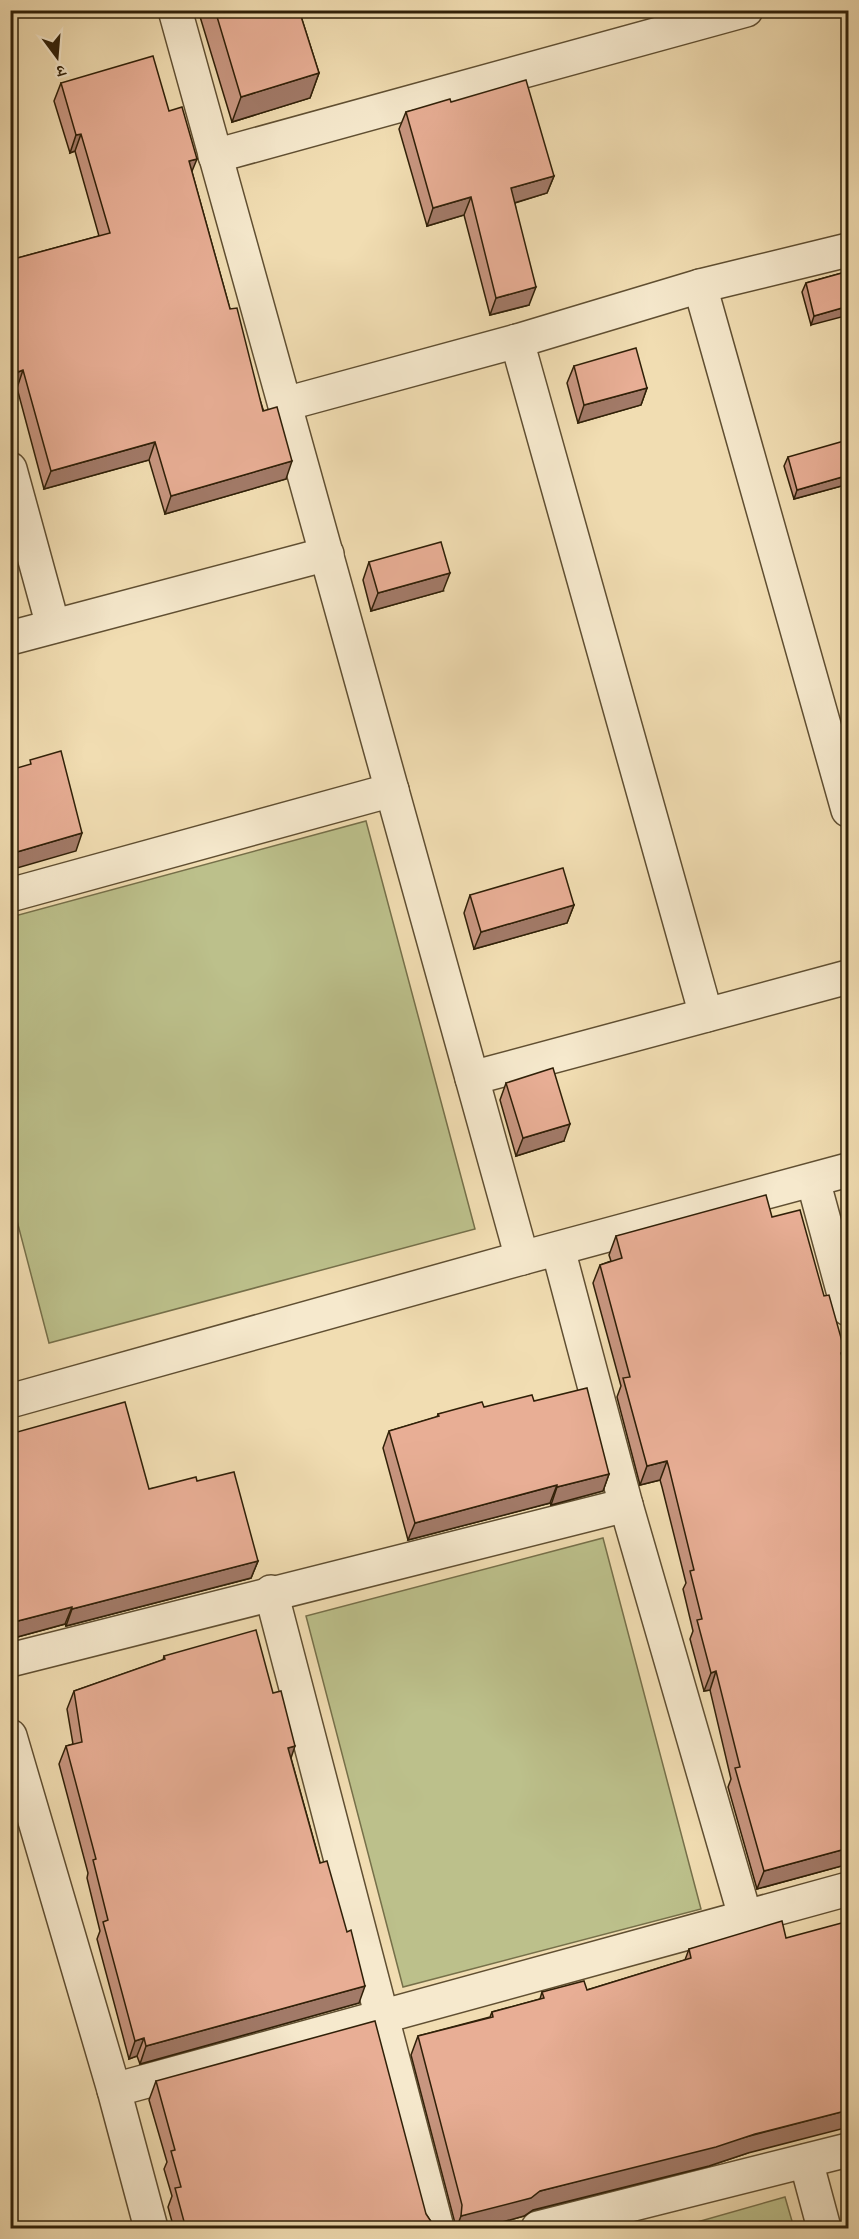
<svg xmlns="http://www.w3.org/2000/svg" width="859" height="2239" viewBox="0 0 859 2239" font-family="'IM FELL DW Pica','Noto Serif Devanagari',serif">
	<style>
		.green { fill: #bcc08b; stroke: #76704a; stroke-width: 1.5 }
		.lines { fill: none; stroke-linecap: round; stroke-linejoin: round }
		.minor-casing { stroke: #604f32; stroke-width: 36 }
		.minor { stroke: #f6e9cd; stroke-width: 33 }
		.wall { fill: #c89680; stroke: #302008; stroke-width: 1.5 }
		.shaded-wall { fill: #a27a68; stroke: #302008; stroke-width: 1.5 }
		.building { fill: #e8ae95; stroke: #302008; stroke-width: 1.5 }
	</style>
	<rect width="100%" height="100%" fill="#f1ddb2"/>
	<filter id="stains"><feTurbulence type="fractalNoise" baseFrequency=".00333" numOctaves="4"/><feColorMatrix values="0 0 0 0 .2 0 0 0 0 .09 0 0 0 0 .02 0 0 0 .5 -.17"/></filter>
	<radialGradient id="worn" r=".72"><stop offset=".6" stop-color="#630" stop-opacity="0"/><stop offset="1" stop-color="#630" stop-opacity=".3"/></radialGradient>
	<g class="green">
		<path d="M366,821L475,1229L49,1343L11,1198V917Z"/>
		<path d="M603,1538L701,1909L403,1987L306,1616Z"/>
		<path d="M785,2197L794,2228H676Z"/>
	</g>
	<g class="lines">
		<g class="minor-casing">
			<g id="minor">
				<path d="M175,10L522,1258"/>
				<path d="M215,156L746,10"/>
				<path d="M700,286L848,810"/>
				<path d="M517,341L706,1015"/>
				<path d="M285,404L517,341L700,286L848,250"/>
				<path d="M10,469L53,626"/>
				<path d="M10,638L327,554"/>
				<path d="M10,895L392,790"/>
				<path d="M472,1078L848,977"/>
				<path d="M813,1180L848,1309"/>
				<path d="M558,1249L626,1505L745,1916"/>
				<path d="M10,1401L522,1258L848,1170"/>
				<path d="M271,1592L437,2228"/>
				<path d="M10,1660L626,1505"/>
				<path d="M10,1736L114,2090L151,2228"/>
				<path d="M114,2090L848,1889"/>
				<path d="M806,2161L824,2228"/>
				<path d="M538,2228L848,2150"/>
			</g>
		</g>
		<use href="#minor" class="minor"/>
	</g>
	<g class="wall">
		<path d="M198,10H299L319,73L310,98L232,122Z"/>
		<path d="M61,83L169,111L192,172L230,309L286,479L165,514L149,460L44,489L17,388L11,390L10,387V260L99,236L75,151L70,153L54,101Z"/>
		<path d="M451,102L554,176L547,193L515,203L529,305L490,315L464,215L427,226L399,129L406,112Z"/>
		<path d="M849,271L811,325L802,292L806,283Z"/>
		<path d="M574,366L647,388L641,405L578,423L567,383Z"/>
		<path d="M788,457H849V484L794,499L784,466Z"/>
		<path d="M369,562L443,591L371,611L363,580Z"/>
		<path d="M470,895L574,905L567,923L474,949L464,913Z"/>
		<path d="M506,1083L564,1141L516,1156L500,1100Z"/>
		<path d="M772,1217L824,1296L845,1352L843,1358L849,1381V1864L757,1889L728,1787L731,1779L710,1690L704,1691L690,1639L693,1631L683,1589L686,1583L662,1487L660,1480L640,1485L617,1397L621,1386L593,1283L600,1265L611,1261L609,1255L616,1236Z"/>
		<path d="M534,1401L609,1474L603,1491L551,1505L550,1503L408,1540L383,1448L389,1431L437,1417L438,1414Z"/>
		<path d="M10,1434L149,1489L197,1481L258,1561L251,1578L66,1626L65,1624L10,1639Z"/>
		<path d="M164,1656L291,1758L359,2003L140,2064L137,2056L129,2059L97,1939L100,1931L87,1878L88,1873L59,1764L66,1746L73,1744L67,1709L74,1691L163,1660Z"/>
		<path d="M786,1938L748,2153L709,2166L533,2210L524,2216L477,2229H455V2223L411,2055L418,2036L490,2017L492,2012L540,1999L542,1992L587,1990L685,1960L689,1949Z"/>
		<path d="M156,2081L426,2214L432,2223L430,2229H174L168,2207L172,2196L164,2169L167,2162L149,2100Z"/>
	</g>
	<g class="shaded-wall">
		<path d="M319,73L310,98L232,122L241,97Z"/>
		<path d="M81,134L75,151L70,153L76,135Z"/>
		<path d="M197,159L190,176L189,161Z"/>
		<path d="M554,176L547,193L504,206L511,188Z"/>
		<path d="M471,197L464,215L427,226L433,208Z"/>
		<path d="M536,287L529,305L490,315L496,298Z"/>
		<path d="M849,306V315L811,325L814,316Z"/>
		<path d="M23,370L17,388L11,390L18,372Z"/>
		<path d="M647,388L641,405L578,423L584,405Z"/>
		<path d="M155,442L149,460L44,489L51,471Z"/>
		<path d="M292,461L286,479L165,514L171,496Z"/>
		<path d="M849,475V484L794,499L797,490Z"/>
		<path d="M450,573L443,591L371,611L378,593Z"/>
		<path d="M82,833L76,851L10,870V854Z"/>
		<path d="M574,905L567,923L474,949L481,932Z"/>
		<path d="M570,1124L564,1141L516,1156L523,1138Z"/>
		<path d="M667,1461L660,1480L640,1485L647,1466Z"/>
		<path d="M609,1474L603,1491L551,1505L557,1487Z"/>
		<path d="M557,1485L550,1503L408,1540L415,1523Z"/>
		<path d="M258,1561L251,1578L66,1626L72,1609Z"/>
		<path d="M72,1607L65,1624L10,1639V1623Z"/>
		<path d="M716,1671L710,1690L704,1691L711,1673Z"/>
		<path d="M295,1746L289,1764L288,1748Z"/>
		<path d="M849,1848V1864L757,1889L764,1871Z"/>
		<path d="M365,1986L359,2003L140,2064L146,2046Z"/>
		<path d="M144,2038L137,2056L129,2059L135,2041Z"/>
		<path d="M849,2110V2127L748,2153L709,2166L533,2210L524,2216L477,2229H456L461,2216L540,2191Z"/>
		<path d="M432,2223L430,2229H421L422,2226Z"/>
	</g>
	<g class="building">
		<path d="M215,10H299L319,73L241,97Z"/>
		<path d="M153,56L169,111L182,107L197,159L189,161L230,309L237,308L263,411L277,407L292,461L171,496L155,442L51,471L23,370L18,372L10,347V260L110,233L81,134L76,135L61,83Z"/>
		<path d="M526,80L554,176L511,188L536,287L496,298L471,197L433,208L406,112L450,99L451,102Z"/>
		<path d="M849,271V306L814,316L806,283Z"/>
		<path d="M636,348L647,388L584,405L574,366Z"/>
		<path d="M844,441L849,457V475L797,490L788,457Z"/>
		<path d="M441,542L450,573L378,593L369,562Z"/>
		<path d="M61,751L82,833L10,854V770L31,764L30,760Z"/>
		<path d="M563,868L574,905L481,932L470,895Z"/>
		<path d="M553,1068L570,1124L523,1138L506,1083Z"/>
		<path d="M766,1195L772,1217L800,1210L824,1296L829,1295L845,1352L841,1353L849,1381V1848L764,1871L735,1768L740,1767L716,1671L711,1673L697,1620L702,1619L690,1571L694,1570L669,1468L667,1461L647,1466L623,1378L630,1377L600,1265L622,1258L616,1236Z"/>
		<path d="M587,1388L609,1474L557,1487V1485L415,1523L389,1431L439,1416L438,1414L482,1402L484,1407L532,1395L534,1401Z"/>
		<path d="M125,1402L149,1489L196,1477L197,1481L234,1472L258,1561L72,1609V1607L10,1623V1434Z"/>
		<path d="M256,1630L273,1693L281,1691L295,1746L288,1748L320,1863L327,1861L347,1932L351,1930L365,1986L146,2046L144,2038L135,2041L103,1922L108,1920L93,1860L96,1859L66,1746L82,1742L74,1691L165,1659L164,1656Z"/>
		<path d="M782,1921L786,1938L849,1921V2110L755,2134L716,2147L540,2191L531,2198L461,2216L462,2205L418,2036L493,2017L492,2012L544,1998L542,1992L584,1981L587,1990L691,1958L689,1949Z"/>
		<path d="M375,2021L426,2214L432,2223L422,2226L423,2229H191V2228L186,2229L175,2188L181,2187L171,2151L175,2150L156,2081Z"/>
	</g>
	<rect width="859" height="2239" fill="none" stroke="#f1ddb2" stroke-width="36"/>
	<rect x="12" y="12" width="835" height="2215" fill="none" stroke="#302008" stroke-width="3"/>
	<rect x="18" y="18" width="823" height="2203" fill="none" stroke="#302008" stroke-width="1.5"/>
	<g transform="translate(57 57) rotate(164)" stroke="#f6e9cd" stroke-width="4.5" paint-order="stroke">
	<path d="M0-4.5L10 22L0 15L-10 22Z" fill="#302008"/>
	<text y="-9" font-size="16" font-weight="bold" text-anchor="middle" fill="#302008">उ</text>
	</g>
	<rect width="100%" height="100%" filter="url(#stains)"/>
	<rect width="100%" height="100%" fill="url(#worn)"/>
</svg>
